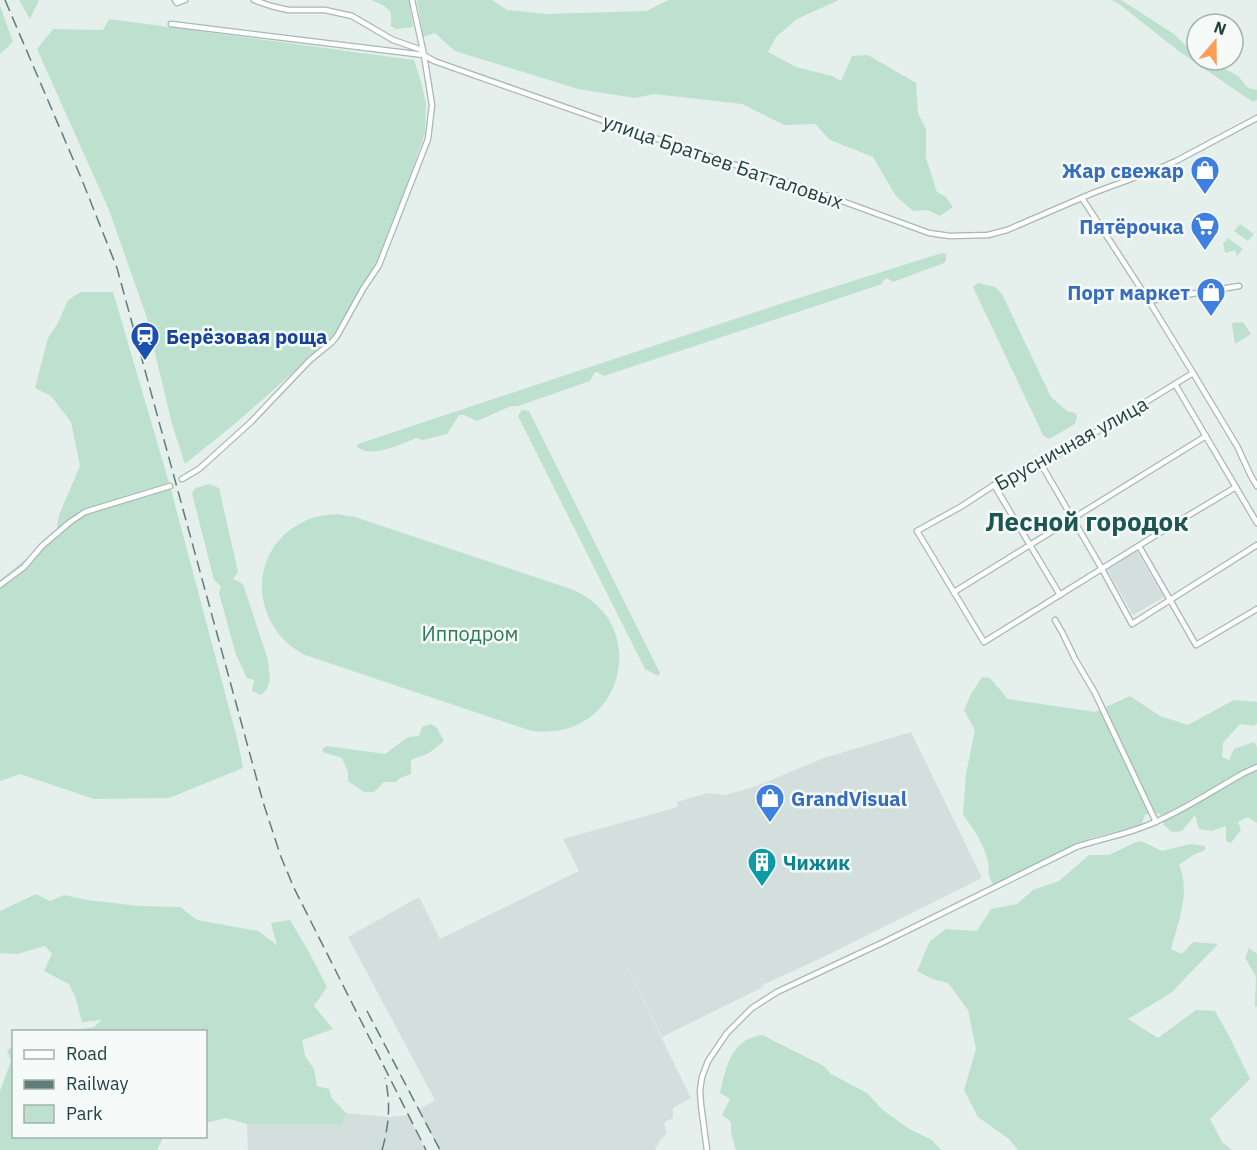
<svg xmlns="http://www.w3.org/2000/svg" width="1257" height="1150" viewBox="0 0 1257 1150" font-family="'IBM Plex Sans',sans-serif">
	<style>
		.built { fill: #d3dfdc }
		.green { fill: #bde1ce }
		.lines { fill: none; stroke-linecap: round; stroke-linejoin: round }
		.street-casing { stroke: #a7b8b5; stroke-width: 7 }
		.street { stroke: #fff; stroke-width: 4.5 }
		.rail { stroke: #5e7d7b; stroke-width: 1.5; stroke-dasharray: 12 6; stroke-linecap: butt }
		.labels { text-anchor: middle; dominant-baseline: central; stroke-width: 5; stroke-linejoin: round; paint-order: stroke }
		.street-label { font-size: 20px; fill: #234240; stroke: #f6fbf9 }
		.shop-label { font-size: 20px; font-weight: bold; fill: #366cbe; stroke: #f6fbf9; text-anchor: end }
		.transit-label { font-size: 20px; font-weight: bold; fill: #164399; stroke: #f6fbf9; text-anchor: start }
		.park-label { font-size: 20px; fill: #2a7b59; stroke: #f6fbf9 }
		.culture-label { font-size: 20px; font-weight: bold; fill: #0d838f; stroke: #f6fbf9; text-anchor: start }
		.district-label { font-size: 26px; font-weight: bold; fill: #1d5653; stroke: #f6fbf9 }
	</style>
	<rect width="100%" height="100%" fill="#e5efec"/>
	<g class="built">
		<path d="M1136,550L1164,597L1133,615L1106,568Z"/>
		<path d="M911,732L982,878L817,960L769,982L763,985V987L662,1037L612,937L691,1098L673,1108V1118L664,1123L667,1133L661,1139L655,1150H440L418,1110L435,1100L348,937L419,897L440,939L579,871L563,839L678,807L677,802L708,793L725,795L754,787L824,758Z"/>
		<path d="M346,1113L389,1117L408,1115L425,1150H248L247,1124H341Z"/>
	</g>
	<g class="green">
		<path d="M19,0H39L30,19Z"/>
		<path d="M371,0H409L413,27L396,29L391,26V12L383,5Z"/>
		<path d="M417,0H492L507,10L546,14L646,11L669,0H839L797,19L776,37L768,52L796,67L832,76L841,81L852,56L868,55L916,83L918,113L926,129V158L937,192L946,197L953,207L940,216L927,210L913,211L896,196L873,157L830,140L815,124L784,125L742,104L654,94L635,98L578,89L455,51L435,33L423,37Z"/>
		<path d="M1111,0H1121L1174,34L1184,44L1197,49V60H1209L1238,76L1248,88L1257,90V100L1253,102L1180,52L1119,4Z"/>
		<path d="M0,6L13,42L0,54Z"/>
		<path d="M109,19L414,60L422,85L426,105L425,133L392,226L375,265L339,328L331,339L237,422L185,464L172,424L146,315L109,210L37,49L53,29L103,30Z"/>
		<path d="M1240,224L1254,234L1248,241L1234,231Z"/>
		<path d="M1228,238L1243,249L1237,256L1235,250L1225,253L1223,242L1226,241Z"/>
		<path d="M942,253L946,254V260L944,263L893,282L887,278L883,281L882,284L604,376L599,373L595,372L590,381L518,406H511L477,421L464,415H459L447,434L423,440L417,438C400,444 372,459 357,447L358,444L786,302Z"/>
		<path d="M978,283L995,287L1002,294L1051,397L1067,411L1075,413L1077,416L1075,424L1049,439L1043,435L973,287Z"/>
		<path d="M81,292H113L170,486L238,742L243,768L169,798L94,799L20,774L0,781V580L56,535L59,515L80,466L71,422L51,396L35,388L48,338L58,323L68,300Z"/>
		<path d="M1243,322L1251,334L1235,344L1232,323Z"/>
		<path d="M522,410L529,411L660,673L658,676L645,669L518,416Z"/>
		<path d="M209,484L219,488L238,572L233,579L243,584L268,660L270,680L267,689L261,695L252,691L254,680L247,678L236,655L219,593L221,586L214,580L192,493L196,488Z"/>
		<path d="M337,514L355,517L571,589C584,594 596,603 605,614C634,653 617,713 569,728C557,732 545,732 532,731L305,655C251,628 246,552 301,523C313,516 325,515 337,514Z"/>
		<path d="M982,677L990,678L1008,699L1095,712L1130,696L1160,716L1188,725L1234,700L1257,702V723L1254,726L1240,724L1223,743L1222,757L1229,760L1234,749L1254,742L1257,747V823L1248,817L1238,822L1241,830L1231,843L1226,841V826L1212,831L1199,829L1195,815L1182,831L1172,832L1164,825L1160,814L1151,812L1145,815L1142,823L1137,826L1091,838L1073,845L994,885C986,874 990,874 988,862C984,844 974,829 963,815L966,774L975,730L964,710L971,694Z"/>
		<path d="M431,724L437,728L444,741L429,753L411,760V774L400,778L396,782H384L374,792H364L348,781V772L342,758L323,752V748L327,746L385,754L408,737L419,736L422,727Z"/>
		<path d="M1141,841L1162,851L1190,844L1205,846V850L1193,855L1179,865C1191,892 1178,922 1171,949L1182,954L1193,942L1218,944L1171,993L1128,1019L1158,1038L1196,1010L1215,1011L1228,1034L1250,1079L1210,1119L1222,1142L1232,1150H1018L1009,1139L978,1117L964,1090L976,1049L968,1010L948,983L932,979L917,971L930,941L946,929L977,931L991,909L1017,904L1033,890L1059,881L1089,855H1109L1134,843Z"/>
		<path d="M36,894L50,901L64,895L87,900L139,906L180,907L197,920L258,931L277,945L271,923L290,920L309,952L327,987L314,1006L333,1029L302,1040L305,1056L314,1069L317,1086L329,1089L331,1097L346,1113L342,1124H247L226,1118L206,1123V1032L68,1031L94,1027L102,1020L82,1022L75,996L69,984L44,971L52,954L45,946L17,954L0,953V911Z"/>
		<path d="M1249,948L1257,954V1007L1255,1006L1256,976L1245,958Z"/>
		<path d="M762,1035L824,1066L831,1074L867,1093L883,1110L909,1129L932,1140L941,1150H736L731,1133V1122L722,1115L730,1099L720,1093C725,1073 728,1050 748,1039C752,1037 758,1036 762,1035Z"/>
		<path d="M13,1047L14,1136L171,1137L163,1138L157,1150H0V1091L11,1061L7,1050Z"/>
	</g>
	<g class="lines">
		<g class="street-casing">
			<g id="street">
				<path d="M175,0L177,3L185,0"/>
				<path d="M254,0L271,6L288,10H325L352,16L393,40L422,50"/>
				<path d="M171,24L424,55L434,61L610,123L831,197L929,233L950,236L988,235L1007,230L1093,193L1158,169L1176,161L1257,118"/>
				<path d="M1082,198L1149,301L1193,373L1237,446L1251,476L1257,486"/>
				<path d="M1149,301L1239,286"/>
				<path d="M1193,373L1110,424L1041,464L994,485L962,506L917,531L984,642L1169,527L1236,487"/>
				<path d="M1175,384L1257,523"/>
				<path d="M1041,464L1102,569L1132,624L1257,545"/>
				<path d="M182,479L199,469L251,422L310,360L332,342L337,336L363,289L379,265L428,139L432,105L424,55L412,0"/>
				<path d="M994,485L1060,595"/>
				<path d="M1139,546L1196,645L1257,609"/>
				<path d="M0,585L24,567L42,546L70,522L85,512L170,486"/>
				<path d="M954,592L1206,436"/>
				<path d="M1055,620L1063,634L1075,659L1095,693L1156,822"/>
				<path d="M707,1150L701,1105L700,1090L702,1077L708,1061L727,1033L752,1008L777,992L886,941L1076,847C1102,838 1130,834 1155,822C1186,809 1215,789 1244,773L1257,767"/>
			</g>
		</g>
		<use href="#street" class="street"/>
		<g class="rail">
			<path d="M5,0L82,180L117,268L263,802L281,857L294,888L426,1150"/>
			<path d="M367,1011L440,1150"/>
			<path d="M382,1150C389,1126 391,1102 385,1078"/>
		</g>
	</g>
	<defs>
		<g id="shop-pin" transform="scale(1.5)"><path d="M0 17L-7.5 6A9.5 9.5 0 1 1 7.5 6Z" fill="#3f7fe0" stroke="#f6fbf9"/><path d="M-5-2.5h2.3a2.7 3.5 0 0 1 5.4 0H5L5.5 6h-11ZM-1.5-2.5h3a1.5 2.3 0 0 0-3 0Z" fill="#fff"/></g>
		<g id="supermarket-pin" transform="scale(1.5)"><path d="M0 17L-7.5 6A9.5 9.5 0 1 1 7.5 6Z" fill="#3f7fe0" stroke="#f6fbf9"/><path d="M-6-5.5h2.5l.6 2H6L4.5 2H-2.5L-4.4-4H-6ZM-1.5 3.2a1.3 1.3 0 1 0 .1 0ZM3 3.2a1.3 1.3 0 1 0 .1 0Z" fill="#fff"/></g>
		<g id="station-pin" transform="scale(1.5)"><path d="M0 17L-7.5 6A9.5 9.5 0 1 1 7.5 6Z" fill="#1a4fb4" stroke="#f6fbf9"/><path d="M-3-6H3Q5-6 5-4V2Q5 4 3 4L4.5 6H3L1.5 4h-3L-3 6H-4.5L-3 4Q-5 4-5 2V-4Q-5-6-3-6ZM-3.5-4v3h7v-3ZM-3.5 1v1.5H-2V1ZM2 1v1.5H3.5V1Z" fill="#fff"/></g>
		<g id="building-pin" transform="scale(1.5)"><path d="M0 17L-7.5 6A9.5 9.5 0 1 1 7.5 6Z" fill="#0f9aa8" stroke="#f6fbf9"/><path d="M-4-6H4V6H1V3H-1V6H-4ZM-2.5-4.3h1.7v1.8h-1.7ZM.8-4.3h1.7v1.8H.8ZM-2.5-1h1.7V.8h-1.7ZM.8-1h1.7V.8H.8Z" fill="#fff"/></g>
	</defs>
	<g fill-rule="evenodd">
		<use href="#shop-pin" x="1205" y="170"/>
		<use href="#supermarket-pin" x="1205" y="226"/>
		<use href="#shop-pin" x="1211" y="292"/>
		<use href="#station-pin" x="145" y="336"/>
		<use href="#shop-pin" x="770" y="798"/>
		<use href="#building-pin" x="762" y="862"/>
	</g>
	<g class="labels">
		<g class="street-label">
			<text transform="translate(723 161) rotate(19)">улица Братьев Батталовых</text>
			<text transform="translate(1071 443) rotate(-29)">Брусничная улица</text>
		</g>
		<g class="shop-label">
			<text x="1184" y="170">Жар свежар</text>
			<text x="1184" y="226">Пятёрочка</text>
			<text x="1190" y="292">Порт маркет</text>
			<text x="791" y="798" text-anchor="start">GrandVisual</text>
		</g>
		<g class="transit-label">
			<text x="166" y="336">Берёзовая роща</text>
		</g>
		<g class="park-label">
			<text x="470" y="633">Ипподром</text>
		</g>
		<g class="culture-label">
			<text x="783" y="862">Чижик</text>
		</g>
		<g class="district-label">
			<text x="1087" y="521">Лесной городок</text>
		</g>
	</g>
	<rect x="12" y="1030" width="195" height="108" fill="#f6fbf9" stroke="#a2b1af" stroke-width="1.5"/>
	<rect x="24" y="1050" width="30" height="9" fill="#ffffff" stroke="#a2b1af" stroke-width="1.5"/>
	<text x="66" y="1060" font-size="18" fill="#234240">Road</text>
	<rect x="24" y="1080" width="30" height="9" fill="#5e7d7b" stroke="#a2b1af" stroke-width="1.5"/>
	<text x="66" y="1090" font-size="18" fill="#234240">Railway</text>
	<rect x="24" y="1105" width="30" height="18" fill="#bde1ce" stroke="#a2b1af" stroke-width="1.5"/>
	<text x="66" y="1120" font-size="18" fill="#234240">Park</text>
	<g transform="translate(1215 42) rotate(20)"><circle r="28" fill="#f6fbf9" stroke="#a2b1af" stroke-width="1.5"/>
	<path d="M0-4.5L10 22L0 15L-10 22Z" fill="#f99f59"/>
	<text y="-9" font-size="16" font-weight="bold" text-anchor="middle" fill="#234240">N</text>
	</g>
</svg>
